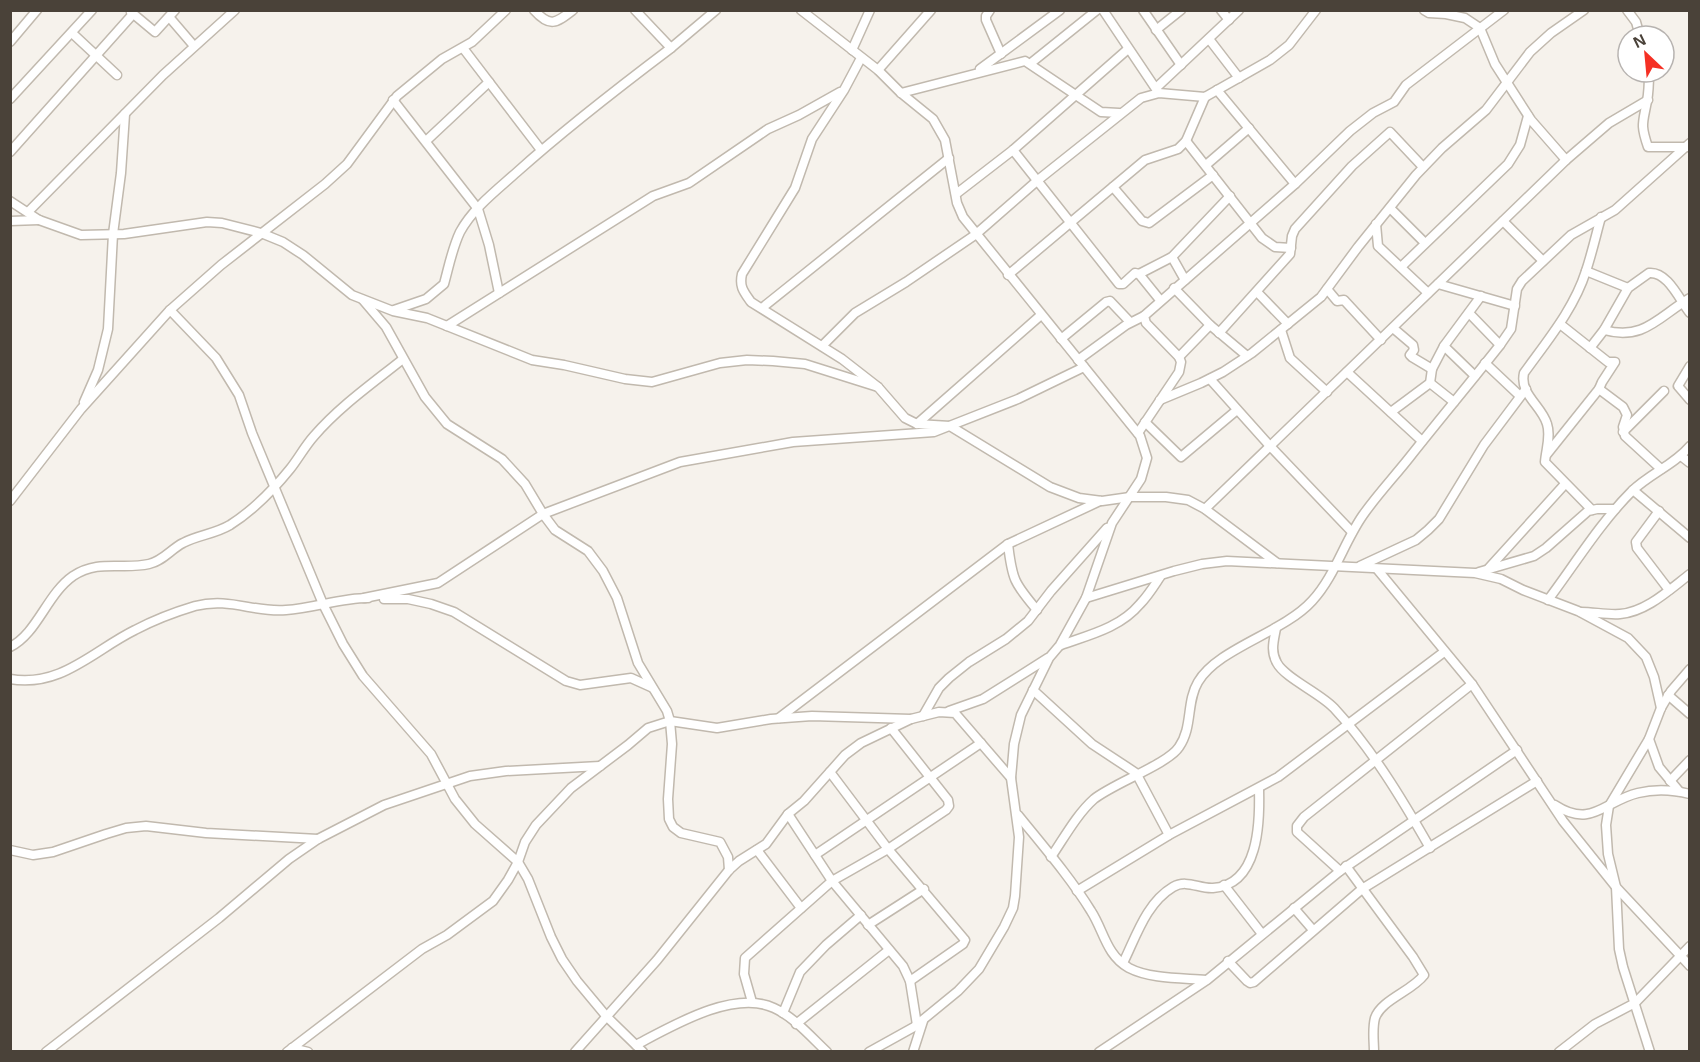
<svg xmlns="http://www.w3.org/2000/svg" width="1700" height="1062" viewBox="0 0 1700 1062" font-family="Arial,sans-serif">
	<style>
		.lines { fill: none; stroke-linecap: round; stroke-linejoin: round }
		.minor-casing { stroke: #c1b9ae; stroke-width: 11 }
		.minor { stroke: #fff; stroke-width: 8 }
	</style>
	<rect width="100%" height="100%" fill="#f6f2ec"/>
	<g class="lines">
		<g class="minor-casing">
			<g id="minor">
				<path d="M534,10C550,28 556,23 573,10"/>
				<path d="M635,10L671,48L716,10"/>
				<path d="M801,10L878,70L901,93L933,119L945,140L957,203L963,217L1140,436L1147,458L1141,479L1112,523L1086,598L1060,645L1049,658L1021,715L1014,744L1011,778L1019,837L1015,896L1013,908L1004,927L979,969L958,991L914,1027L869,1052"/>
				<path d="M990,10L986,16V20L1001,54"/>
				<path d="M1103,10L1158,92"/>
				<path d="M1143,10L1181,65"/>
				<path d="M1221,10L1229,20"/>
				<path d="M1424,10L1429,13L1446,14L1465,18L1480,28L1495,64L1531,120L1566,160"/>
				<path d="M1627,10L1636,22L1640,36"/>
				<path d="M131,12L155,32L175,10"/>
				<path d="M170,18L194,46"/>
				<path d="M1156,30L1181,10"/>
				<path d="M72,33L117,75"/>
				<path d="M1209,39L1239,78"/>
				<path d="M10,42L37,10"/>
				<path d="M463,48L541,150"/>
				<path d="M852,50L870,10"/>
				<path d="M861,58L844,90L812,139L795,188L742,274C739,287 744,292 751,302L842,359L878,387L905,418L917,424L950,426L1050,487L1079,498L1102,501L1130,497H1166L1188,500L1205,509L1277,563"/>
				<path d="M1031,63L1097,10"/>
				<path d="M980,69L1060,10"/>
				<path d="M878,70L931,10"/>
				<path d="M1649,72C1649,81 1649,91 1647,101C1643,123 1640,124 1648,147H1687"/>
				<path d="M1156,88L1239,10"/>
				<path d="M1217,90L1295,184"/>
				<path d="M901,93L1025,61L1101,112L1119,113"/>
				<path d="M10,99L92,10"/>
				<path d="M393,100L478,209L489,245L499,293"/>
				<path d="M426,141L489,82"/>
				<path d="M1186,141L1262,238L1275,247L1291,248"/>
				<path d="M1013,150L1119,284H1123L1135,273L1139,274L1172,257L1230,196"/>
				<path d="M10,152L133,14"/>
				<path d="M1206,165L1249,128"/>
				<path d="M1113,187L1142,221L1149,223L1213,175"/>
				<path d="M956,194L1013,150L1128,49"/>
				<path d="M10,201L39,220L81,235L124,234L207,222L222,223L261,233L283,242L303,255L352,295L393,311L427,318L532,360L564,365L625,379L652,382L720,363L747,360L773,361L805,364L878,387"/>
				<path d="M1390,208L1425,243"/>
				<path d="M28,212L163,75L235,10"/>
				<path d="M10,221L39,220"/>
				<path d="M1503,221L1543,261"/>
				<path d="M1376,224L1378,246L1428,293"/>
				<path d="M1172,257L1185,280"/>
				<path d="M1401,267L1508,164L1520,145L1528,116"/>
				<path d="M1586,271L1628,288"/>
				<path d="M1139,274L1160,300"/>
				<path d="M1008,275L1145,160L1178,149L1186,141L1205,97"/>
				<path d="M1438,284L1515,306"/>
				<path d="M1174,288L1210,325L1247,356"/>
				<path d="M1327,289L1337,301L1344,300L1381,340"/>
				<path d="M1257,292L1288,324"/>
				<path d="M363,300L386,327L425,397L447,424L502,459L525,484L543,514L555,530L588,551L603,571L617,598L638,663L667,711L670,721L672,744L668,799L669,819L673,827L681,833L720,842L728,857L729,870"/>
				<path d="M762,308L949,158"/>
				<path d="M170,310L216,358L239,395L252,433L323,604L343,644L363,676L431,754L455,799L475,824L518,862L528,879L551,937L562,959L577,981L607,1017L643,1052"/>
				<path d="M394,310L426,299L444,284C449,266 452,249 460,232C473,208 497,190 517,172C566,128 618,88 671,48"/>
				<path d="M1469,313L1500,345"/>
				<path d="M1560,324L1608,362H1615L1602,382L1599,389L1623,407L1627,415L1623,427L1625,436L1661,469"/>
				<path d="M447,326L653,196L689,183L768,129L799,115L840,92"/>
				<path d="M1393,328L1413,345L1414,350L1410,355L1412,357L1432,369"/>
				<path d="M1281,330L1290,358L1327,392"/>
				<path d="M1604,330C1644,341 1658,317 1690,298"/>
				<path d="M1219,333L1290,254L1292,236L1295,229L1352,166L1390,132L1423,167"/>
				<path d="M1061,339L1106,302L1110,301L1130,322"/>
				<path d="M822,346L855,313L906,282L975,235L1038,180L1141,98L1159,93L1205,97L1270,60L1289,45L1316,10"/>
				<path d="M1444,346L1475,376"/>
				<path d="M1590,348L1604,330L1628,288L1649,273C1668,271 1680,301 1690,313"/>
				<path d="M1179,357L1210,325"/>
				<path d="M1078,360L1126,325L1144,316"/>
				<path d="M1485,363L1520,396"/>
				<path d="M1690,366L1678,386L1690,400"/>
				<path d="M1347,372L1422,441"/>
				<path d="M1210,379L1270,446L1352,532"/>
				<path d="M1430,383L1454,402"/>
				<path d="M1160,400L1201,383L1223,372L1252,353L1321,297L1358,247L1416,175L1442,148L1486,110L1530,52L1551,33L1584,10"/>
				<path d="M84,402L98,370L108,329L113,234L121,173L125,114"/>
				<path d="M1391,412L1430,383L1432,369L1444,346L1481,296"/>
				<path d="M1145,422L1181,457L1237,410"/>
				<path d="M917,424L1041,315"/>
				<path d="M1623,432L1664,391"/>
				<path d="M1138,433L1179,372L1181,362L1179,357L1146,323L1144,316L1295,184L1350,131L1373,113L1394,102L1406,85L1504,10"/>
				<path d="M1547,454L1599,389"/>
				<path d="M1681,456L1690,463"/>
				<path d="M1633,490L1690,538"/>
				<path d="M10,501L81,409L170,310L221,265L325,184L347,164L397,96L442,59L472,42L506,10"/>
				<path d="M1205,509L1566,160L1609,123L1648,100"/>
				<path d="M1592,510L1545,462C1546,449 1551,436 1547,424C1542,406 1519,394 1524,373C1547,341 1574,309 1586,271C1592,253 1596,235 1601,217"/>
				<path d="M1659,511L1636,542L1637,548L1669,590"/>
				<path d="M1008,544C1012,579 1014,583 1037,610"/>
				<path d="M1360,566L1416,540L1428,530L1439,519L1484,445L1526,389"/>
				<path d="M1489,568L1565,484"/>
				<path d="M1377,569L1472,684L1563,821L1616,887L1690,966"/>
				<path d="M1479,572L1534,556L1546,548L1588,511L1597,509H1615"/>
				<path d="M364,598L438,583L543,514L680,462L793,442L934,432L1018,399L1084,367"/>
				<path d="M1086,598L1174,571L1202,564L1227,561L1475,573L1501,579L1523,590L1578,611L1628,638L1646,657L1654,677L1661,708"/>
				<path d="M384,599H408L431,604L454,612L566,681L580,685L631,678L651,687"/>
				<path d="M1548,600C1575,564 1600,523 1632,491C1651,473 1674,465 1690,446"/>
				<path d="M1581,612C1594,612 1607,615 1620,614C1646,612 1669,590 1690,574"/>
				<path d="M1276,628C1274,640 1270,651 1277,663C1285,678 1320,693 1334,708C1372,749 1402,799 1430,848"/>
				<path d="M1061,645C1089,635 1120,628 1140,604C1148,596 1154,586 1160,577"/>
				<path d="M10,647C37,634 47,594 73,576C99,559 122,570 149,564C163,561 171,549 183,543C198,535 215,534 230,525C252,511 273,490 290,469C298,459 305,446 314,436C340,406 373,383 403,359"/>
				<path d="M10,679C61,688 94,650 135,630C154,620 175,612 195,606C230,597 254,613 286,610C314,608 341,598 368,598"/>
				<path d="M1033,690L1092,744L1136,773L1169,835"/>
				<path d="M1668,695L1690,714"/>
				<path d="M949,711L983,699L1048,658"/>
				<path d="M923,716L939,688L949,678L969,662L1006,639L1028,621L1051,591L1107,528"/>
				<path d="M779,718L1008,544L1100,501"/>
				<path d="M1649,739L1609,806L1606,825L1608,854L1616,887L1619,949L1623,967L1650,1052"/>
				<path d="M830,772L888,849L965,940L963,944L910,981"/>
				<path d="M1670,781L1690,760"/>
				<path d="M1679,791L1659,767L1649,739L1661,708L1671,691L1690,669"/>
				<path d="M1555,805C1592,829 1604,801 1638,793C1654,789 1674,790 1690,794"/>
				<path d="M788,814L832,881L903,966L910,981L917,1025"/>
				<path d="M1018,815C1043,846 1070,877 1091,911C1104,931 1106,955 1129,968C1150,979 1183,978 1206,980"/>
				<path d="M10,850L33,855L53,852L106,834L126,828L146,826L206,833L318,839"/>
				<path d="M757,850L801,908"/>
				<path d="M815,855L981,743"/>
				<path d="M1051,857C1064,838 1077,814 1094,799C1114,783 1168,764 1179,747C1193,727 1186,702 1198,682C1218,648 1283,633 1312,601C1335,576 1344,542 1363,515C1377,495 1394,477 1409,458C1439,420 1470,383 1500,345L1511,329L1517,289L1522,281L1571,235L1615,210L1690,143"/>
				<path d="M1346,866L1413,957L1424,975C1412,991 1381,1000 1375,1018C1372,1029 1374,1041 1374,1052"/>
				<path d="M1340,871L1297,832V826L1304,817L1472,684"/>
				<path d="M1224,885L1262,934"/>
				<path d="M1077,891L1169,835L1278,777L1444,652"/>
				<path d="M1294,908L1313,930"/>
				<path d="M868,925L924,889"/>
				<path d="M1228,961L1247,981L1250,983L1254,982L1362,889L1537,781"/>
				<path d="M1123,963C1136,937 1146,903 1173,887C1187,879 1199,889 1213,888C1259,885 1260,822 1259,789"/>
				<path d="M752,1002L744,974L745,958L832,881L888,849L946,810L949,806L948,800L891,728"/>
				<path d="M783,1013L800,972L826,945L861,915"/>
				<path d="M796,1024L889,950"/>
				<path d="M636,1045C672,1026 734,989 774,1008C794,1017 811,1037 827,1052"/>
				<path d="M292,1048L308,1052"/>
				<path d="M46,1052L219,918L289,859L318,839L384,805L470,776L506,771L600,766"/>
				<path d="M287,1052L422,949L447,935L493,901L508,880L518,862L525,842L536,825L571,788L628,745L648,728L670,721L717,728L771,719L812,716L911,719"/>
				<path d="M575,1052L657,960L729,870L739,861L766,844L788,814L804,801L845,755L861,743L911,719L939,712L955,713L1011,778"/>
				<path d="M913,1052L923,1021"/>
				<path d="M1099,1052L1207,980L1340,871L1517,750"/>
				<path d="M1559,1052L1595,1024L1635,1003L1690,946"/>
			</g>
		</g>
		<use href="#minor" class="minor"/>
	</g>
	<rect width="1700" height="1062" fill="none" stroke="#4a4239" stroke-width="24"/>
	<g transform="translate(1646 54) rotate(334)"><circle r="28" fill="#ffffff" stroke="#b7b3b0" stroke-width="1.5"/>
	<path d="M0-4.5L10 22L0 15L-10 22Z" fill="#f53024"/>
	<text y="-9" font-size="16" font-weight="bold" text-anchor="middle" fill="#4a4239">N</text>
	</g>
</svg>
